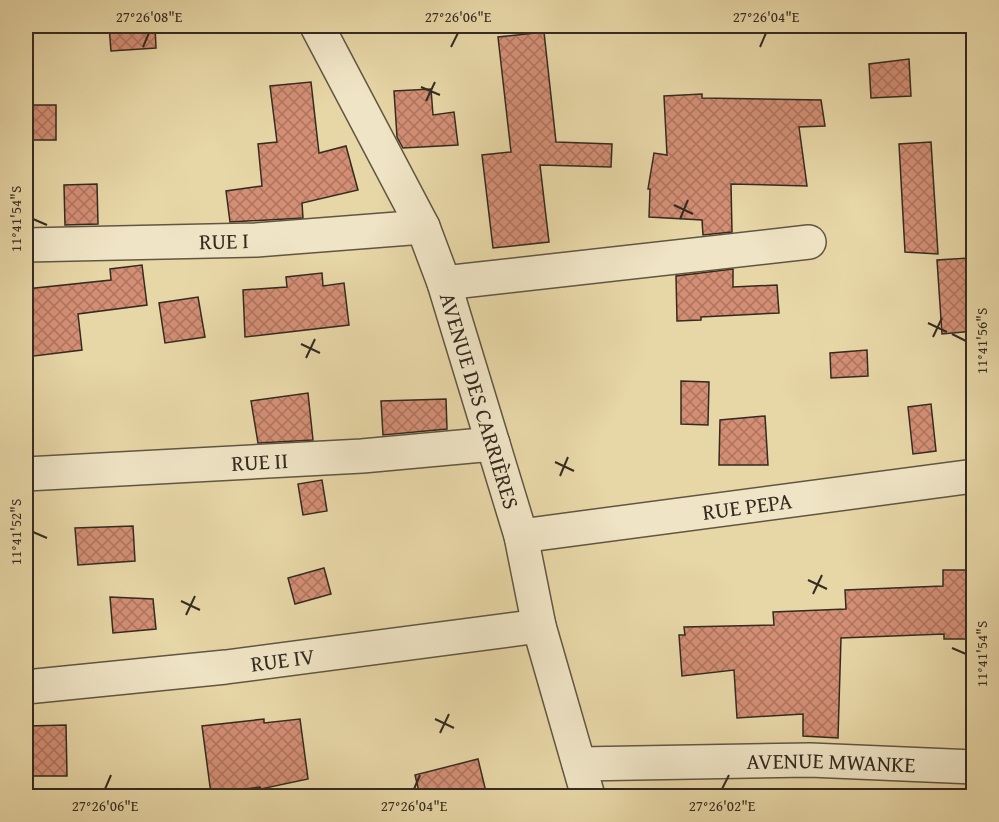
<svg xmlns="http://www.w3.org/2000/svg" width="999" height="822" viewBox="0 0 999 822" font-family="'Gentium Book Plus',serif">
	<style>
		.building { fill: url(#building-cross-hatch); stroke: #342b21; stroke-width: 1.5 }
		.lines { fill: none; stroke-linecap: round; stroke-linejoin: round }
		.minor-casing { stroke: #615642; stroke-width: 36 }
		.minor { stroke: #efe4c5; stroke-width: 33 }
		.ticks { fill: none; stroke: #342b21; stroke-width: 2 }
		.labels { text-anchor: middle; dominant-baseline: central; stroke-width: 6; stroke-linejoin: round; paint-order: stroke }
		.street-label { font-size: 22px; fill: #342b21; stroke: #efe4c5 }
		.neatline { fill: none; stroke: #342b21; stroke-width: 2 }
		.ticks-label { font-size: 15px; text-anchor: middle; fill: #342b21 }
	</style>
	<defs>
		<pattern id="building-cross-hatch" width="8" height="8" patternUnits="userSpaceOnUse" patternTransform="scale(1.5)"><rect width="8" height="8" fill="#d38e74"/><path d="M0 0l8 8M0 8l8-8" fill="none" stroke="#ac745f"/></pattern>
	</defs>
	<rect width="100%" height="100%" fill="#e7d6a6"/>
	<filter id="stains"><feTurbulence type="fractalNoise" baseFrequency=".00333" numOctaves="4"/><feColorMatrix values="0 0 0 0 .2 0 0 0 0 .09 0 0 0 0 .02 0 0 0 .5 -.17"/></filter>
	<radialGradient id="worn" r=".72"><stop offset=".6" stop-color="#630" stop-opacity="0"/><stop offset="1" stop-color="#630" stop-opacity=".3"/></radialGradient>
	<g class="building">
		<path d="M109,26H155L156,48L111,51Z"/>
		<path d="M544,32L556,142L612,144L611,167L540,165L549,242L493,248L482,155L511,152L498,37Z"/>
		<path d="M909,59L911,96L871,98L869,64Z"/>
		<path d="M311,82L319,153L346,146L358,190L302,203L303,218L230,222L226,191L262,186L258,144L277,142L270,86Z"/>
		<path d="M431,89L433,115L454,112L458,145L403,148L397,137L394,91Z"/>
		<path d="M702,94V98L821,100L825,126L799,127L807,186L731,184L732,232L703,235L702,220L649,217L650,189H648L654,153L667,155L664,96Z"/>
		<rect x="26" y="105" width="30" height="35"/>
		<path d="M931,142L938,254L905,252L899,144Z"/>
		<path d="M97,184L98,224L65,225L64,185Z"/>
		<path d="M969,258L974,331L942,334L937,260Z"/>
		<path d="M142,265L147,305L78,314L82,350L26,357V289L111,280L110,269Z"/>
		<path d="M733,269V287L777,285L779,313L701,317V320L677,321L676,276Z"/>
		<path d="M322,273L323,286L344,283L349,325L245,337L243,290L287,287L286,277Z"/>
		<path d="M198,297L205,337L165,343L159,303Z"/>
		<path d="M867,350L868,376L831,378L830,353Z"/>
		<path d="M681,381L709,382L708,425L681,424Z"/>
		<path d="M308,393L313,440L258,443L251,401Z"/>
		<path d="M446,399L447,429L383,435L381,401Z"/>
		<path d="M931,404L936,451L913,454L908,407Z"/>
		<path d="M765,416L768,465H719L720,420Z"/>
		<path d="M322,480L327,511L303,515L298,484Z"/>
		<path d="M133,526L135,561L78,565L75,528Z"/>
		<path d="M324,568L331,594L295,604L288,578Z"/>
		<path d="M943,570H974V639H944V634L841,638L838,738L803,736V714L737,718L734,670L682,676L679,635H685L684,627L774,625L773,612L846,609L845,590L943,586Z"/>
		<path d="M110,597L153,599L156,629L113,633Z"/>
		<path d="M264,719V723L300,719L308,779L261,789L260,787L211,794L202,726Z"/>
		<path d="M66,725L67,776H28V726Z"/>
		<path d="M478,759L487,796H420L415,775Z"/>
	</g>
	<g class="lines">
		<g class="minor-casing">
			<g id="minor">
				<path id="s1" d="M317,26L423,227L444,283L521,536L539,626L588,796"/>
				<path id="s2" d="M26,245L256,240L423,227"/>
				<path d="M444,283L809,242"/>
				<path id="s3" d="M26,474L362,456L493,444"/>
				<path id="s4" d="M521,536L974,476"/>
				<path id="s5" d="M26,687L226,667L539,626"/>
				<path id="s6" d="M579,764L810,760L974,767"/>
			</g>
		</g>
		<use href="#minor" class="minor"/>
	</g>
	<path class="ticks" d="M143,47L149,33M451,47L458,33M760,47L766,33M421,87L440,95M426,101L435,82M674,205L693,214M33,219L47,225M680,219L688,200M928,323L947,332M952,334L966,341M933,337L942,318M301,344L320,353M306,358L315,339M555,462L574,471M560,476L568,457M33,532L47,538M808,580L827,589M813,594L822,575M181,601L200,610M186,615L195,596M952,648L966,654M435,719L454,728M440,733L449,714M105,789L111,775M414,789L420,775M722,789L729,775"/>
	<g class="labels">
		<g class="street-label">
			<text stroke="none"><textPath href="#s2" startOffset="198">RUE I</textPath></text>
			<text stroke="none"><textPath href="#s1" startOffset="410">AVENUE DES CARRIÈRES</textPath></text>
			<text stroke="none"><textPath href="#s3" startOffset="234">RUE II</textPath></text>
			<text stroke="none"><textPath href="#s4" startOffset="228">RUE PEPA</textPath></text>
			<text stroke="none"><textPath href="#s5" startOffset="258">RUE IV</textPath></text>
			<text stroke="none"><textPath href="#s6" startOffset="252">AVENUE MWANKE</textPath></text>
		</g>
	</g>
	<rect width="999" height="822" fill="none" stroke="#e7d6a6" stroke-width="66"/>
	<rect x="33" y="33" width="933" height="756" class="neatline"/>
	<g class="ticks-label">
		<text x="149" y="22">27°26'08"E</text>
		<text x="458" y="22">27°26'06"E</text>
		<text x="766" y="22">27°26'04"E</text>
		<text transform="translate(16 219) rotate(-90)" y="5">11°41'54"S</text>
		<text transform="translate(982 341) rotate(-90)" y="5">11°41'56"S</text>
		<text transform="translate(16 532) rotate(-90)" y="5">11°41'52"S</text>
		<text transform="translate(982 654) rotate(-90)" y="5">11°41'54"S</text>
		<text x="105" y="811">27°26'06"E</text>
		<text x="414" y="811">27°26'04"E</text>
		<text x="722" y="811">27°26'02"E</text>
	</g>
	<rect width="100%" height="100%" filter="url(#stains)"/>
	<rect width="100%" height="100%" fill="url(#worn)"/>
</svg>
